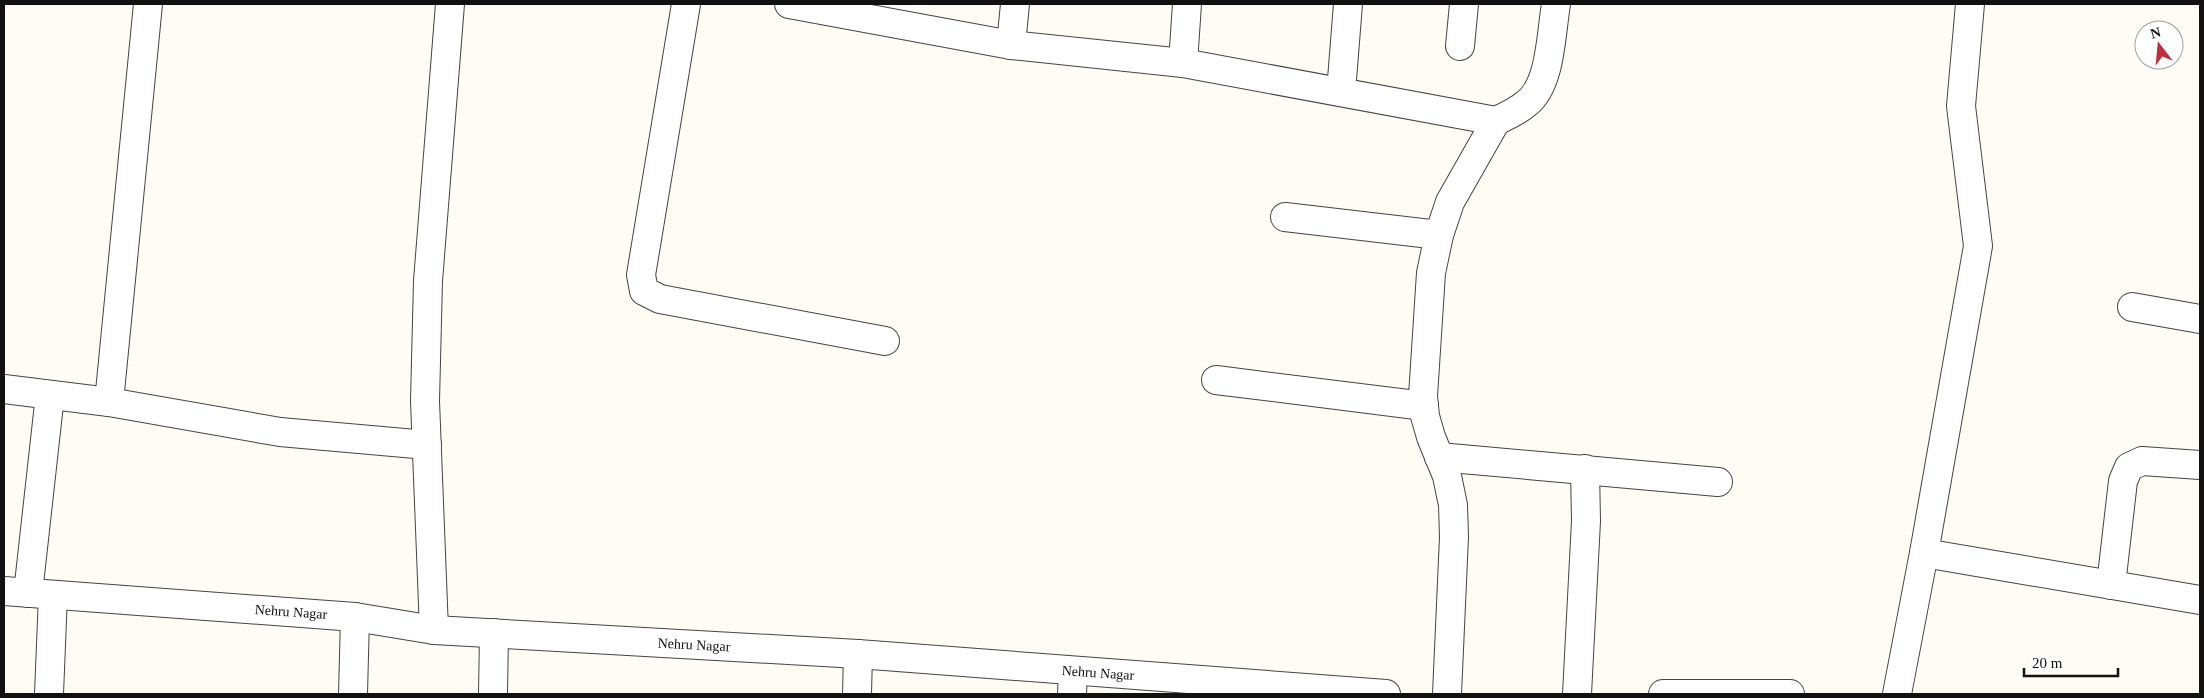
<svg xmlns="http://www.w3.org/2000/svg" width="2204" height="698" viewBox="0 0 2204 698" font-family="Georgia,serif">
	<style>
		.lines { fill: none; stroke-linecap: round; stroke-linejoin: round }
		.minor-casing { stroke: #444; stroke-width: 30 }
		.minor { stroke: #fff; stroke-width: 28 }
		.labels { text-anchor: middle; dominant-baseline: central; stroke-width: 5; stroke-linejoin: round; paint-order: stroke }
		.street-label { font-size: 14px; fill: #111; stroke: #fff }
	</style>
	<rect width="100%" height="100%" fill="#fefcf5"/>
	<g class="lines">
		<g class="minor-casing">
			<g id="minor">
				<path d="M686,4L641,275L644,291L660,299L885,341"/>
				<path d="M789,4L1011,45L1183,63L1496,121L1450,202L1439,235L1431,273L1423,396L1425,416L1431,437L1447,476L1453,505L1454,537L1447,694"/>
				<path d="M1011,45L1015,4"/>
				<path d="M1460,46L1464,4"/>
				<path d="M1183,63L1187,4"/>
				<path d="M1341,92L1348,4"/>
				<path d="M1496,121C1507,116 1518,111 1527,103C1551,84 1551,33 1556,4"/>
				<path d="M1285,217L1439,235"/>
				<path d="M2132,307L2200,319"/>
				<path d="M1216,380L1424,406"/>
				<path d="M4,389L109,402L280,432L427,445"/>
				<path d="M109,402L148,4"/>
				<path d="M1439,457L1718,482"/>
				<path d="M1924,553L2200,600"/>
				<path d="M2111,585L2123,481L2129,467L2142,461L2200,465"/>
				<path d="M4,591L355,617L434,630L858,654L1386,694"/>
				<path d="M28,593L50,395"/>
				<path d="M434,630L425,401L428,281L450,4"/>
				<path d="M49,694L53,595"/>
				<path d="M353,694L355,617"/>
				<path d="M493,694L494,633"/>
				<path d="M857,694L858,654"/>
				<path d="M1072,694L1073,671"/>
				<path d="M1577,694L1586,521L1585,469"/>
				<path d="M1663,694H1790"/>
				<path d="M1897,694L1924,553L1978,246L1961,106L1970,4"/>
			</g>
		</g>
		<use href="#minor" class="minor"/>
	</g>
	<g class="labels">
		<g class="street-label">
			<text transform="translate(291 612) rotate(4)">Nehru Nagar</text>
			<text transform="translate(694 645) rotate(3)">Nehru Nagar</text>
			<text transform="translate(1098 673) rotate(4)">Nehru Nagar</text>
		</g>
	</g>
	<rect width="2204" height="698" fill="none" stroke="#111111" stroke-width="10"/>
	<g transform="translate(2159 45) rotate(344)"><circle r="24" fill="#ffffff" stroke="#a0a0a0"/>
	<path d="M0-4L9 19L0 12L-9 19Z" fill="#ba303f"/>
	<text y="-8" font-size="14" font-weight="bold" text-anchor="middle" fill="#111111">N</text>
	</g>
	<path d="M2024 668v8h94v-8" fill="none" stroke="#111111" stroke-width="2.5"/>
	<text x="2032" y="668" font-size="15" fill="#111111" stroke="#ffffff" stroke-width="4" paint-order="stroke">20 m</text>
</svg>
